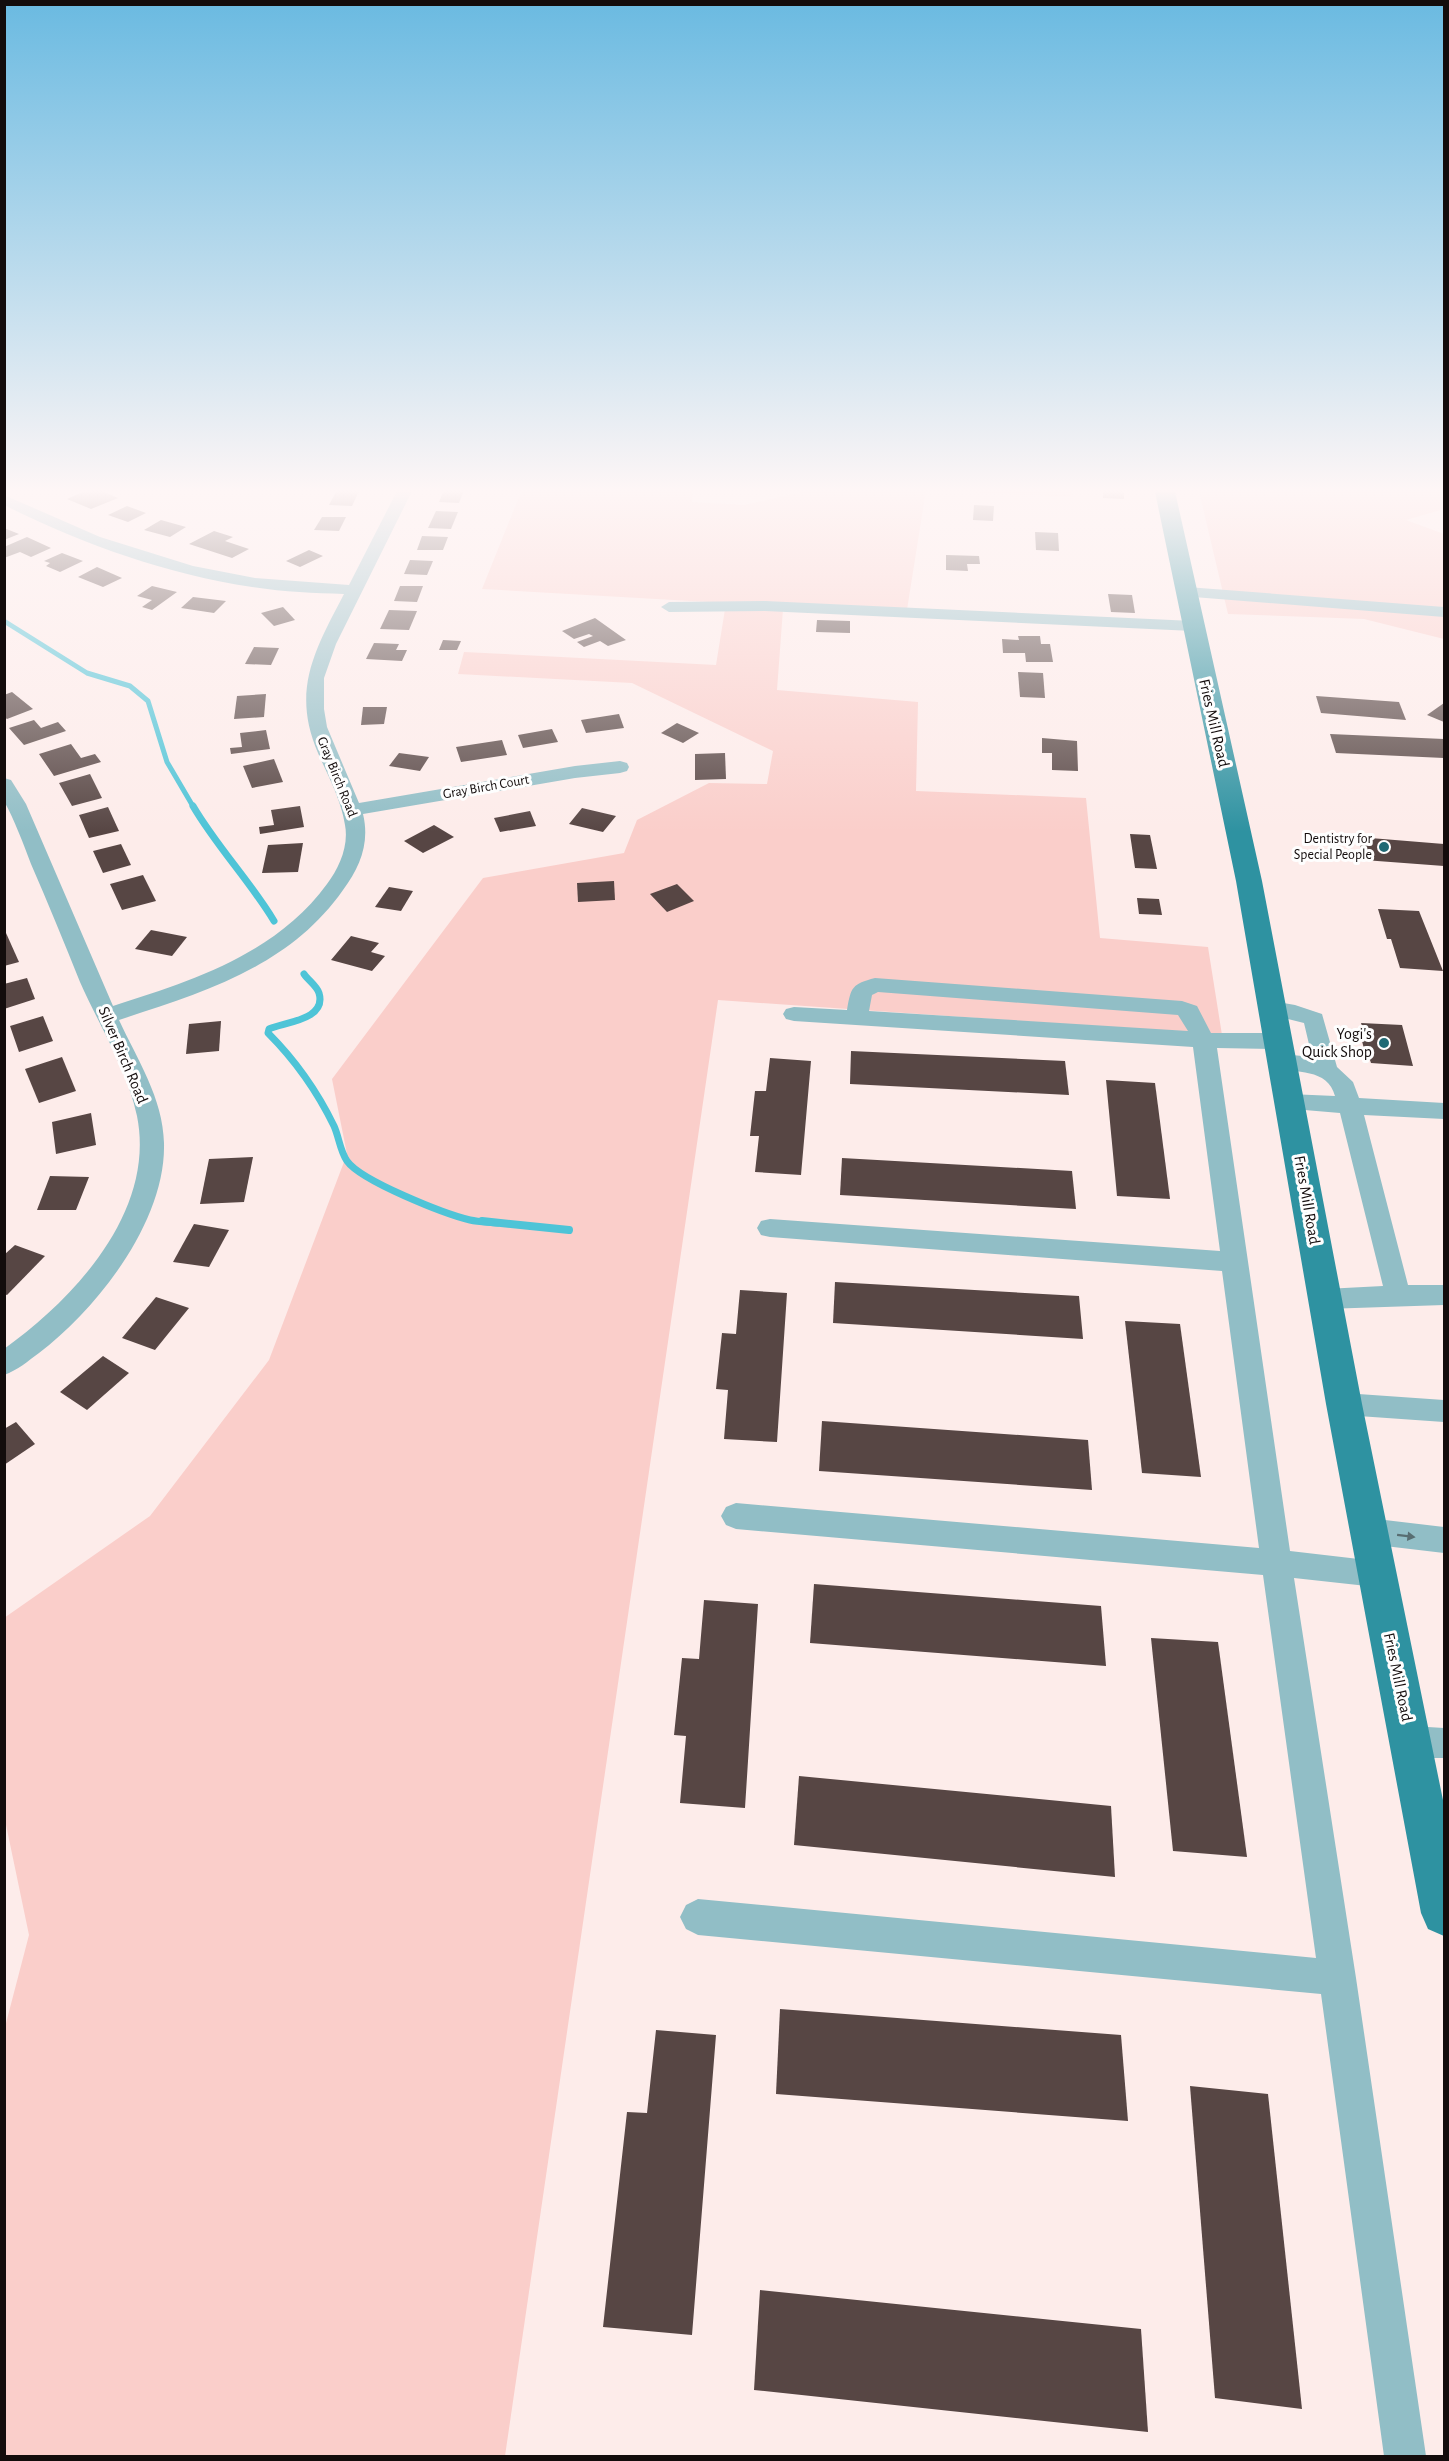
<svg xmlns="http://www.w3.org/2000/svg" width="1449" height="2461" viewBox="0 0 1449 2461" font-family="'Alegreya Sans',sans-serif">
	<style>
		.green { fill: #faceca }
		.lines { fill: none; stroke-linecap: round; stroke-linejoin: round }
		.stream-far2 { stroke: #4ec4d7; stroke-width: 5 }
		.stream-far1 { stroke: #4ec4d7; stroke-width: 7 }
		.stream { stroke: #4ec4d7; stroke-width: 8 }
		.building { fill: #574644 }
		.minor { fill: #91bec6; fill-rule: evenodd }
		.major { fill: #2e92a1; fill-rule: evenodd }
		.oneway { fill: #586e72 }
		.poi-dot { fill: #206974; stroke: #fefefe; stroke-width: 2 }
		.labels { text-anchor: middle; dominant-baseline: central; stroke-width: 6; stroke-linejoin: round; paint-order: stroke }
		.far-street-label { font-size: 14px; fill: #130c0c; stroke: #fefefe }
		.far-poi-label { font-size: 14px; fill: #130c0c; stroke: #fefefe; text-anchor: end }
		.street-label { font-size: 16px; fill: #130c0c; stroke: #fefefe }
		.poi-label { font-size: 16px; fill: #130c0c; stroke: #fefefe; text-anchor: end }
	</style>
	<rect width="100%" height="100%" fill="#fdecea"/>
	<g class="green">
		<path d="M523,487H692V502L744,505L825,487H1070L1072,497L926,490L906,616L783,609L777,690L918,702L916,791L1086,798L1100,938L1208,947L1222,1035L718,1000L505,2456H5V2027L29,1935L5,1820L4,1618L150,1516L269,1360L347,1154L332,1079L483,878L624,853L637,820L709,783L767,784L773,751L632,683L458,674L464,652L716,665L726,603L482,589Z"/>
		<path d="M1198,487H1444V509L1406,520L1444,534V639L1364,619L1228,614Z"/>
	</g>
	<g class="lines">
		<path class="stream-far2" d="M4,621L87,673L130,686L148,701L167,762L194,808"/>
		<g class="stream-far1">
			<path d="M193,806C217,847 250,881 274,921"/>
			<path d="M304,974C308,980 317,986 319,993C327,1020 285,1022 269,1029L268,1033C294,1059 318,1093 334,1126C339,1137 340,1151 347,1161C361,1181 445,1214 470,1220C479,1222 488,1222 497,1223"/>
		</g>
		<path class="stream" d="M482,1221L569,1230"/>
	</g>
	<g class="building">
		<path d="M1103,487L1124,488V499L1103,498Z"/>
		<path d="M338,488L360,489L352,506L329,505Z"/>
		<path d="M97,489L118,498L91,509L67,499L85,491L89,493Z"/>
		<path d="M444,490H464L459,503L439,502Z"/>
		<path d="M974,505L994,506L993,521L973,520Z"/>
		<path d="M127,506L146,513L128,522L108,515Z"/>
		<path d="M436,511L458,512L451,529L428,528Z"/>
		<path d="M322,517H346L339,531L314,530Z"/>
		<path d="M161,520L186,527L170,537L144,530Z"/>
		<path d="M4,528L19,534L4,540Z"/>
		<path d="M214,531L233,537L225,541L249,549L232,558L189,544Z"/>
		<path d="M1035,532L1058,533L1059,551L1036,550Z"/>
		<path d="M422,536L448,537L443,550H417Z"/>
		<path d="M27,537L51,548L31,557L20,552L4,558V547Z"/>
		<path d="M309,550L323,556L300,567L286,561Z"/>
		<path d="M62,553L83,561L60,572L46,566L50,563L44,561Z"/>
		<path d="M946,555L979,556L980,564H967L968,571L946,570Z"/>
		<path d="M410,560L433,561L427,575L404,574Z"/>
		<path d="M97,567L122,578L103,587L78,577Z"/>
		<path d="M152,586L177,592L152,610L142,607L152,600L137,596Z"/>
		<path d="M400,586H423L417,602L394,601Z"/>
		<path d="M1108,594L1132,595L1135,613L1111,612Z"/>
		<path d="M193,597L226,601L214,613L181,608Z"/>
		<path d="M283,607L295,620L274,626L261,613Z"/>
		<path d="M389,610L417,611L409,630L380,629Z"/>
		<path d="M595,618L626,640L608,646L600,641L584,647L577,642L593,636L589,634L574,639L562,631Z"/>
		<path d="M817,620L850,621V633L816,632Z"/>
		<path d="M1018,636H1040L1041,644H1050L1053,662H1026L1025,653H1003L1002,639L1019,640Z"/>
		<path d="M443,640L461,641L457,650H439Z"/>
		<path d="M374,643L399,644L396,650H407L402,661L366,659Z"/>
		<path d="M254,647L279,648L271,665L245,664Z"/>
		<path d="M1018,672L1043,673L1045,698L1020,697Z"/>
		<path d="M12,692L33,709L7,719L4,717V695Z"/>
		<path d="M266,694L264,717L234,719L237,696Z"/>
		<path d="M1316,696L1399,702L1406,720L1321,713Z"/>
		<path d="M1444,703V722L1427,715Z"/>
		<path d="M363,707H387L384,724L361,725Z"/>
		<path d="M619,714L624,728L586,733L581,720Z"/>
		<path d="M34,720L41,728L58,722L66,731L24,745L9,728Z"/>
		<path d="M677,723L699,733L683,743L661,733Z"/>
		<path d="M552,729L558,742L523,748L518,735Z"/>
		<path d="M266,730L270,749L231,754L230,748L242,747L240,733Z"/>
		<path d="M1330,734L1444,739V758L1336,753Z"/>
		<path d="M1042,738L1077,741L1078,771L1052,770V753H1042Z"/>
		<path d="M502,740L507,755L461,762L456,747Z"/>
		<path d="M71,744L81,758L95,754L101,762L54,776L39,754Z"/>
		<path d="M399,753L429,757L420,771L389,766Z"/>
		<path d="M725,753L726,779L695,780V754Z"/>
		<path d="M274,759L283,782L252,788L243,766Z"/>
		<path d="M90,774L102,798L72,806L59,783Z"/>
		<path d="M300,806L304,827L260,834L259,827L274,825L271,810Z"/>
		<path d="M108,807L119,831L89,838L79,815Z"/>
		<path d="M582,808L616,816L603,832L569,824Z"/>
		<path d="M530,811L536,826L500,832L494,818Z"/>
		<path d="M434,825L454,837L423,853L404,841Z"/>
		<path d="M1130,834L1150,835L1157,869L1135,868Z"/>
		<path d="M1358,837L1444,844V866L1364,860Z"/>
		<path d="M303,843L298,872L262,873L268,845Z"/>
		<path d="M121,844L131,865L103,873L93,851Z"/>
		<path d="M143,875L156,901L122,910L110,884Z"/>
		<path d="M614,881L615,900L578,902L577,883Z"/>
		<path d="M677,884L694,901L667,912L650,894Z"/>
		<path d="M389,887L413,891L401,911L375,907Z"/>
		<path d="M1137,898L1159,899L1162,915L1139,914Z"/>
		<path d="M1378,909L1419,911L1443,971L1400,968L1391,939H1387Z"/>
		<path d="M151,930L187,937L172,956L135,949Z"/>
		<path d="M6,933L19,962L4,966V934Z"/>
		<path d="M351,936L379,943L371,952L385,956L372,971L331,960Z"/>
		<path d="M27,978L35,999L4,1009V984Z"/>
		<path d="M43,1016L53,1041L19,1052L10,1026Z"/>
		<path d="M221,1021L219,1051L186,1054L189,1024Z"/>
		<path d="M1361,1023L1402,1025L1413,1066L1371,1063L1369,1057H1366L1359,1029H1363Z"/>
		<path d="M851,1051L1065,1061L1069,1095L850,1084Z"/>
		<path d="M62,1057L76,1091L39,1103L25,1069Z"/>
		<path d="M770,1058L811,1061L801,1175L755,1172L759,1136H750L755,1091H766Z"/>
		<path d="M1106,1080L1155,1083L1170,1199L1117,1196Z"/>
		<path d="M91,1113L96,1145L56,1154L52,1122Z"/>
		<path d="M253,1157L244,1202L200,1204L209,1159Z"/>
		<path d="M842,1158L1072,1171L1076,1209L840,1195Z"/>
		<path d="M50,1176L89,1177L76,1210H37Z"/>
		<path d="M194,1224L229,1230L209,1267L173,1262Z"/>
		<path d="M15,1245L45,1256L7,1295L4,1294V1255Z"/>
		<path d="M835,1282L1079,1296L1083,1339L833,1323Z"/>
		<path d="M740,1290L787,1293L777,1442L724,1439L728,1390L716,1389L722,1333L736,1334Z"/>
		<path d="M156,1297L189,1308L155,1350L122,1338Z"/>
		<path d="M1125,1321L1180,1324L1201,1477L1142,1473Z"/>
		<path d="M103,1356L129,1373L87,1410L60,1392Z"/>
		<path d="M822,1421L1088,1440L1092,1490L819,1471Z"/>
		<path d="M16,1422L35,1444L4,1465V1429Z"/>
		<path d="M814,1584L1101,1606L1106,1666L810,1643Z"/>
		<path d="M704,1600L758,1604L745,1808L680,1803L686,1736L674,1735L682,1658L699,1659Z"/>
		<path d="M1151,1638L1218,1642L1247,1857L1173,1851Z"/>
		<path d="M799,1776L1111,1806L1115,1877L794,1845Z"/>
		<path d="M780,2009L1121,2035L1128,2121L776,2094Z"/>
		<path d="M656,2030L716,2035L692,2335L603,2327L627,2112L647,2113Z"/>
		<path d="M1190,2086L1268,2094L1302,2409L1215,2398Z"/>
		<path d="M760,2290L1141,2329L1148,2432L754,2390Z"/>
	</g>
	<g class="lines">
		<g class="minor">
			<path d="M399,487H414L336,644L324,678V709L327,727L359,803L575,766L620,761L627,763L629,767L627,771L620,773L575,778L363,814C370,843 360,867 343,890C289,967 204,992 119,1020C137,1059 163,1098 164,1143C166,1221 98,1308 39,1353C28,1361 18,1370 4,1375V1349C75,1298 156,1211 137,1116C127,1069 99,1025 80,982C64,942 48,903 31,864C23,843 15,821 4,801V778L11,780L26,804L113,1006C192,981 276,954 327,884C339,868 349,846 345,825C341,799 328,776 318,753C291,690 315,650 344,594C314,593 283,592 252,587C165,574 83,544 4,505V495L100,537L193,566L255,578L349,585Z"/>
			<path d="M1187,587L1444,607V617L1181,596L1179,592Z"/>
			<path d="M765,601L1193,621L1199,622L1202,626L1199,630L1193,631L765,611L669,612L661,607L669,602Z"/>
			<path d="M875,978L1182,1001L1197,1006L1211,1033H1278L1286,1036L1289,1041L1286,1046L1278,1049L1217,1048L1290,1551L1376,1561L1387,1565L1391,1574L1387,1583L1376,1587L1294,1578L1356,1978L1426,2456H1384L1321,1994L698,1935L686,1929L680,1917L686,1905L698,1899L1316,1958L1263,1575L736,1529L726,1525L721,1516L726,1507L736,1503L1259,1548L1222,1271L770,1237L761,1235L757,1228L761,1221L770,1219L1220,1251L1193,1047L794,1021L786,1019L783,1014L786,1009L794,1007L847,1010C851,987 852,984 875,978ZM878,992L1178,1015L1188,1031L869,1011L872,995Z"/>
			<path d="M1272,1001L1295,1005L1322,1014L1337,1067L1353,1082L1359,1098L1444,1103V1119L1364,1115L1408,1285H1444V1305L1325,1309L1316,1306L1312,1299L1316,1292L1325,1289L1383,1286L1340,1113L1281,1108L1277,1102L1281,1096L1289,1094L1335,1096C1328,1068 1295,1073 1274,1068L1270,1062L1274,1056L1282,1054L1312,1057L1304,1023L1264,1013L1261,1008L1264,1003Z"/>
			<path d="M1344,1393L1444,1400V1422L1344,1415L1334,1412L1330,1404L1334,1396Z"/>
			<path d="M1368,1518L1444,1527V1553L1368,1544L1357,1540L1353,1531L1357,1522Z"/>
			<path d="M1412,1726L1444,1728V1758H1412L1400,1753L1396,1742L1400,1731Z"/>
		</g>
		<path class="major" d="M1154,487H1174L1262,881L1362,1404L1444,1805V1936L1428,1929L1421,1913L1326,1404L1236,881Z"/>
	</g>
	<defs><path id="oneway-solid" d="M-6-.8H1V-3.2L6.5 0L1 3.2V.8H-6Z" transform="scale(1.5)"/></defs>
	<use class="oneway" href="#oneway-solid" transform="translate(1406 1536) rotate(7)"/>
	<linearGradient id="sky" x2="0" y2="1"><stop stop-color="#6abae1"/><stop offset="0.59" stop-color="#fef6f6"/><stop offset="1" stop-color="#fef6f6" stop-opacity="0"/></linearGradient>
	<rect width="1449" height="832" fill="url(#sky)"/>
	<g class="poi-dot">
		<circle cx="1384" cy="847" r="6"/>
		<circle cx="1384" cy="1043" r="6"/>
	</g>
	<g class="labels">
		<g class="far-street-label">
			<text transform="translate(337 777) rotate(68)">Gray Birch Road</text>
			<text transform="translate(486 787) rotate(-10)">Gray Birch Court</text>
		</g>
		<g class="far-poi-label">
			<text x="1372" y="839">Dentistry for<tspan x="1372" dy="16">Special People</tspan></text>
		</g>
		<g class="street-label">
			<text transform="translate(1214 723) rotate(77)">Fries Mill Road</text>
			<text transform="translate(123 1055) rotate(67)">Silver Birch Road</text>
			<text transform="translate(1307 1200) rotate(80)">Fries Mill Road</text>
			<text transform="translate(1398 1677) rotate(78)">Fries Mill Road</text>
		</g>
		<g class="poi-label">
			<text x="1372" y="1034">Yogi's<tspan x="1372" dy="18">Quick Shop</tspan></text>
		</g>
	</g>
	<rect width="1449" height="2461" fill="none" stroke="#130c0c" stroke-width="12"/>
</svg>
